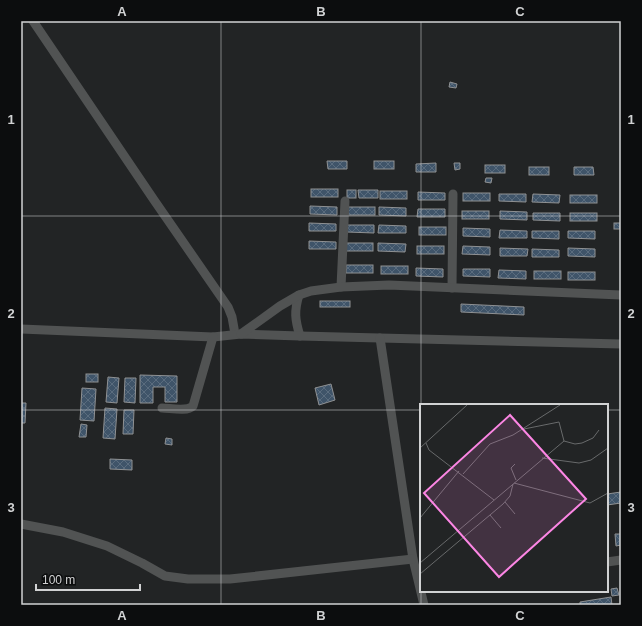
<svg xmlns="http://www.w3.org/2000/svg" width="642" height="626" viewBox="0 0 642 626" font-family="Arial,sans-serif">
	<style>
		.building { fill: url(#building-cross-hatch); stroke: #8f9193 }
		.lines { fill: none; stroke-linecap: round; stroke-linejoin: round }
		.minor { stroke: #515353; stroke-width: 9 }
		.grid { fill: none; stroke: #d1d2d3; stroke-width: 1; stroke-opacity: 0.55 }
		.inset-road { fill: none; stroke: #686a6b; stroke-width: 1 }
		.view { fill: #fc86e4; fill-opacity: 0.15; stroke: #fc86e4; stroke-width: 2 }
		.inset-edge { fill: none; stroke: #d1d2d3; stroke-width: 2 }
		.neatline { fill: none; stroke: #d1d2d3; stroke-width: 1.5 }
		.grid-label { font-size: 13px; text-anchor: middle; font-weight: bold; fill: #d1d2d3 }
	</style>
	<defs>
		<pattern id="building-cross-hatch" width="8" height="8" patternUnits="userSpaceOnUse"><rect width="8" height="8" fill="#3f5469"/><path d="M0 0l8 8M0 8l8-8" fill="none" stroke="#5a6c7e"/></pattern>
	</defs>
	<rect width="100%" height="100%" fill="#222425"/>
	<g class="building">
		<path d="M450,82L457,84L456,88L449,87Z"/>
		<path d="M327,161H347V169H328Z"/>
		<rect x="374" y="161" width="20" height="8"/>
		<path d="M436,163V172H416V164Z"/>
		<path d="M454,163H460V169L455,170Z"/>
		<rect x="485" y="165" width="20" height="8"/>
		<rect x="529" y="167" width="20" height="8"/>
		<path d="M574,167H593L594,175H574Z"/>
		<path d="M486,178H492L491,183L485,182Z"/>
		<rect x="311" y="189" width="27" height="8"/>
		<rect x="347" y="190" width="9" height="8"/>
		<path d="M358,190H378V198H359Z"/>
		<rect x="380" y="191" width="27" height="8"/>
		<path d="M418,192L445,193V200H418Z"/>
		<rect x="463" y="193" width="27" height="8"/>
		<path d="M499,194H526V202L499,201Z"/>
		<path d="M533,194L560,195L559,203L532,202Z"/>
		<rect x="570" y="195" width="27" height="8"/>
		<path d="M310,206L337,207V215L310,214Z"/>
		<rect x="348" y="207" width="27" height="8"/>
		<path d="M379,207L406,208V216L379,215Z"/>
		<path d="M418,209H445V217H417Z"/>
		<rect x="462" y="211" width="27" height="8"/>
		<path d="M500,211L527,212V220L500,219Z"/>
		<path d="M533,213H560V221L533,220Z"/>
		<rect x="570" y="213" width="27" height="8"/>
		<path d="M309,223L336,224V231H309Z"/>
		<rect x="614" y="223" width="6" height="6"/>
		<path d="M347,225H374V233L347,232Z"/>
		<path d="M379,225L406,226V233H378Z"/>
		<rect x="419" y="227" width="27" height="8"/>
		<path d="M463,228L490,229V237L463,236Z"/>
		<path d="M500,230L527,231V238H499Z"/>
		<path d="M532,231H559V239L532,238Z"/>
		<path d="M568,231H595V239L568,238Z"/>
		<path d="M309,241L336,242V249H309Z"/>
		<rect x="346" y="243" width="27" height="8"/>
		<path d="M378,243L406,244L405,252L378,251Z"/>
		<rect x="417" y="246" width="27" height="8"/>
		<path d="M463,246L490,247V255L462,254Z"/>
		<path d="M500,248L528,249L527,256H500Z"/>
		<path d="M568,248L595,249V257L568,256Z"/>
		<path d="M532,249L559,250V257H532Z"/>
		<rect x="346" y="265" width="27" height="8"/>
		<rect x="381" y="266" width="27" height="8"/>
		<path d="M416,268L443,269V277L416,276Z"/>
		<path d="M463,269H490V277L463,276Z"/>
		<path d="M499,270L526,271V279L498,278Z"/>
		<rect x="534" y="271" width="27" height="8"/>
		<rect x="568" y="272" width="27" height="8"/>
		<rect x="320" y="301" width="30" height="6"/>
		<path d="M461,304L524,307V315L461,312Z"/>
		<rect x="86" y="374" width="12" height="8"/>
		<path d="M140,375L177,376V402H165V387H153V403H140Z"/>
		<path d="M108,377L119,378L117,403L106,402Z"/>
		<path d="M125,378H136L135,403L124,402Z"/>
		<path d="M331,384L335,400L319,405L315,388Z"/>
		<path d="M82,388L96,389L94,421L80,420Z"/>
		<path d="M21,403H26L25,423H21Z"/>
		<path d="M105,408L117,409L115,439L103,438Z"/>
		<path d="M124,410H134L133,434H123Z"/>
		<path d="M81,424L87,425L86,437H79Z"/>
		<path d="M166,438L172,439V445L165,444Z"/>
		<path d="M110,459L132,460V470L110,469Z"/>
		<path d="M621,492V503L607,505V494Z"/>
		<path d="M615,534H621V545L616,546Z"/>
		<path d="M617,588L619,595L612,596L611,589Z"/>
		<path d="M611,597L612,605H580V602Z"/>
	</g>
	<g class="lines">
		<g class="minor">
			<path d="M33,21L154,200L228,307L232,317L235,334"/>
			<path d="M341,287L345,201"/>
			<path d="M452,288L453,194"/>
			<path d="M299,295C294,311 295,320 300,336"/>
			<path d="M21,329L213,337L241,334L300,336L621,344"/>
			<path d="M241,334L280,306L299,295L311,291L341,287L389,285L621,295"/>
			<path d="M380,338L413,559L424,605"/>
			<path d="M162,408C170,408 187,412 193,406L213,337"/>
			<path d="M21,524L63,532L107,546L142,563L165,576L188,579H230L413,559"/>
			<path d="M607,562L621,560"/>
		</g>
	</g>
	<path class="grid" d="M221,21V605M421,21V605M21,216H621M21,410H421M607,410H621"/>
	<g transform="translate(420 404)">
		<rect width="188" height="188" fill="#222425"/>
		<path class="inset-road" d="M104,25L139,18L144,37M144,37L155,40L162,39L173,34L179,26M6,39L9,46L74,96M0,44L47,1M122,54L159,59L171,56L188,44M95,60L91,64L96,76M43,70L70,40L93,31L140,1M94,79L170,99L188,89M85,98L95,110M70,111L81,124M0,114L39,67M0,159L144,37M0,170L83,100L90,92L93,80"/>
		<path class="view" d="M90,11L166,95L79,173L4,89Z"/>
		<rect width="188" height="188" class="inset-edge"/>
	</g>
	<rect width="642" height="626" fill="none" stroke="#0c0d0e" stroke-width="44"/>
	<path d="M36 584v6h104v-6" fill="none" stroke="#d1d2d3" stroke-width="2"/>
	<text x="42" y="584" font-size="12" fill="#d1d2d3" stroke="#0c0d0e" stroke-width="3" paint-order="stroke">100 m</text>
	<rect x="22" y="22" width="598" height="582" class="neatline"/>
	<g class="grid-label">
		<text x="122" y="16">A</text>
		<text x="321" y="16">B</text>
		<text x="520" y="16">C</text>
		<text x="11" y="124">1</text>
		<text x="631" y="124">1</text>
		<text x="11" y="318">2</text>
		<text x="631" y="318">2</text>
		<text x="11" y="512">3</text>
		<text x="631" y="512">3</text>
		<text x="122" y="620">A</text>
		<text x="321" y="620">B</text>
		<text x="520" y="620">C</text>
	</g>
</svg>
